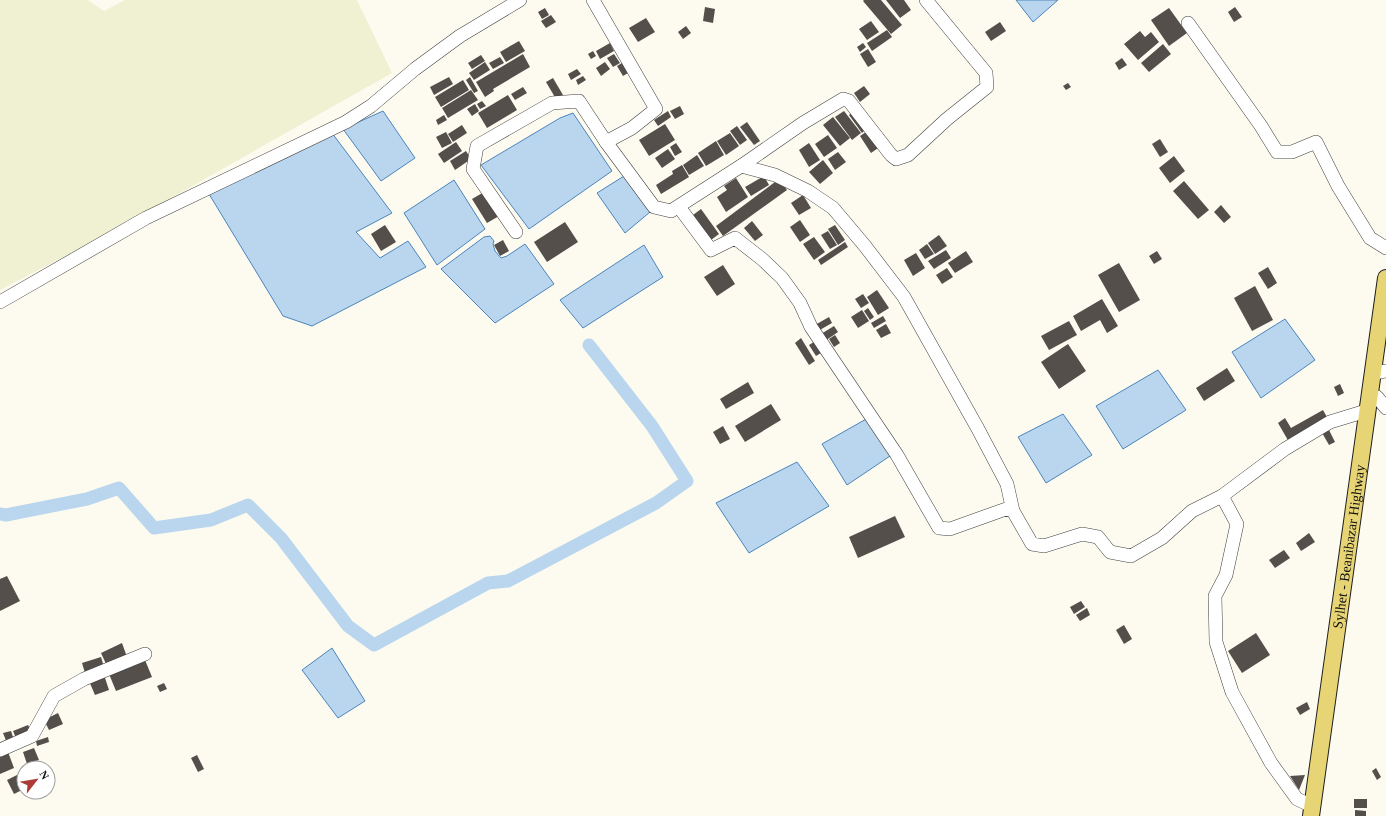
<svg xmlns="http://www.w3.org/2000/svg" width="1386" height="816" viewBox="0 0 1386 816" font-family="Georgia,serif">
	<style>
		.farmland { fill: #f0f0d2 }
		.water { fill: #bad6ee; stroke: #4a85bc }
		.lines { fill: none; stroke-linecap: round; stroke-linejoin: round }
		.canal { stroke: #bad6ee; stroke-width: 13 }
		.building { fill: #544f4b }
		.minor-casing { stroke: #404040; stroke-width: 14 }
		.major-casing { stroke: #1e1e1e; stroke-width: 18 }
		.minor { stroke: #fff; stroke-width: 13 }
		.major { stroke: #e7d575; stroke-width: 16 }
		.labels { text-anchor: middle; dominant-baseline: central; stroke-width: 4; stroke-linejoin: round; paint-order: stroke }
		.street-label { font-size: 14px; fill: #0d0d0d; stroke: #fff }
	</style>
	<rect width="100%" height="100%" fill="#fdfbef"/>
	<path class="farmland" d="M0,0H88L104,11L125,0H357L392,73L104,236L0,290Z"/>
	<g class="water">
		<path d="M1016,0H1058L1033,22Z"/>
		<path d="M383,111L415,158L381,181L343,129Z"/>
		<path d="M573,113L612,171L529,229L481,165L560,118Z"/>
		<path d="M332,133L392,213L356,232L380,258L408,241L426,267L312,326L283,316L209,194Z"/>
		<path d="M624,176L650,212L625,233L597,193Z"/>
		<path d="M454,180L485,229L437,265L404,213Z"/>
		<path d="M490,236L494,241L493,244L495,251L501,258L507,256L525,244L554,284L495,323L441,269L484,237Z"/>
		<path d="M644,245L663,277L583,328L560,300Z"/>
		<path d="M1285,319L1315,360L1261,398L1232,352Z"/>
		<path d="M1158,370L1186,410L1123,449L1096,406Z"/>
		<path d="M1063,414L1092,455L1046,483L1018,437Z"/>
		<path d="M868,418L893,454L847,485L822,444Z"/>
		<path d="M797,462L829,506L749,553L716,503Z"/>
		<path d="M332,648L365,701L338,718L302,670Z"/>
	</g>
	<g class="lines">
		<path class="canal" d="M0,514L6,515L87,499L119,488L154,528L211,520L248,505L281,538L348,626L374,645L488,583L508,581L656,503L687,481L652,426L589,345"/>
	</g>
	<g class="building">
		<path d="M864,0H881L902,25L891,34L863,1Z"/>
		<path d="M886,0H904L911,10L900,18Z"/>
		<path d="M705,7L715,9L713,23L703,21Z"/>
		<path d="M1235,7L1242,17L1234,22L1228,12Z"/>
		<path d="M545,8L549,15L542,19L538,12Z"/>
		<path d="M1169,8L1187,33L1169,46L1151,20Z"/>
		<path d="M551,15L556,22L546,28L541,21Z"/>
		<path d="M646,18L655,32L638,42L629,28Z"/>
		<path d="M871,21L879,32L867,40L859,29Z"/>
		<path d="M1000,22L1006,31L991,41L985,32Z"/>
		<path d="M686,26L691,33L683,39L678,32Z"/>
		<path d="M887,30L892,37L872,51L867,43Z"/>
		<path d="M1140,31L1145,37L1151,32L1159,42L1138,60L1124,44Z"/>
		<path d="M519,41L525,51L506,62L500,52Z"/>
		<path d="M610,43L614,51L600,59L596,51Z"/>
		<path d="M863,43L866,47L860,52L857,47Z"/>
		<path d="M1163,44L1171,54L1149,72L1141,63Z"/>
		<path d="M868,49L876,62L868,67L860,54Z"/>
		<path d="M593,51L596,56L591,59L588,54Z"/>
		<path d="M523,54L530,67L493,89L494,91L485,97L476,82Z"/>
		<path d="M614,54L620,63L613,67L607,58Z"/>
		<path d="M481,55L485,61L472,69L468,63Z"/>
		<path d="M500,57L504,63L493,69L489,63Z"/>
		<path d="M1122,58L1127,65L1119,70L1115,63Z"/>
		<path d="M485,62L490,70L474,80L469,73Z"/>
		<path d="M605,62L610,69L601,76L596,68Z"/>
		<path d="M622,63L628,73L623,76L617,66Z"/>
		<path d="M577,69L581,74L571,80L568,74Z"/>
		<path d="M583,76L586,80L578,85L576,80Z"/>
		<path d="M449,77L453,84L434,95L430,87Z"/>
		<path d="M470,77L478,91L474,93L466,80Z"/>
		<path d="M553,78L563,95L556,99L546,82Z"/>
		<path d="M463,80L469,90L441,107L435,97Z"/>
		<path d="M1068,83L1071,87L1066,90L1063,86Z"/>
		<path d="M864,86L870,94L860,102L854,93Z"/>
		<path d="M523,87L527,93L515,100L511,94Z"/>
		<path d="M471,90L478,100L448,118L442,108Z"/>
		<path d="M508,95L517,110L487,128L478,113Z"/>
		<path d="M482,101L486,106L480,109L477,104Z"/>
		<path d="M475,104L479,111L472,116L467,109Z"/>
		<path d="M680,106L684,114L675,119L670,111Z"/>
		<path d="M668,111L671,117L658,126L654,120Z"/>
		<path d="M844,111L861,133L852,140L835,117Z"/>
		<path d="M854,111L867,128L862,133L849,115Z"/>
		<path d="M444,115L447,120L438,125L436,120Z"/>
		<path d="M833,117L850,138L840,146L823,125Z"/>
		<path d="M747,122L760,141L754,145L740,127Z"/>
		<path d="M665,124L675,140L649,156L639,140Z"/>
		<path d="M462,125L467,133L453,142L448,134Z"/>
		<path d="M737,126L747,140L740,145L730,131Z"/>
		<path d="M869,130L881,146L871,153L860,136Z"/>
		<path d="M446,132L452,143L442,148L436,137Z"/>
		<path d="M730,133L739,146L726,155L717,141Z"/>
		<path d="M828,135L837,148L824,157L815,144Z"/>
		<path d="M1160,139L1168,152L1160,157L1152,144Z"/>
		<path d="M716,141L724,155L706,166L698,153Z"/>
		<path d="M456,142L462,151L444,163L438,154Z"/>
		<path d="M676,143L682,152L675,156L670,147Z"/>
		<path d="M809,143L820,160L809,167L799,150Z"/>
		<path d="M668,149L675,159L662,168L655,158Z"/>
		<path d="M466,151L471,159L455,170L450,161Z"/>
		<path d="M838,152L846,162L835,170L828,159Z"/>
		<path d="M697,155L704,166L689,175L683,165Z"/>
		<path d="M1174,156L1185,171L1170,183L1159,168Z"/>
		<path d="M823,160L833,173L820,184L809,172Z"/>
		<path d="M682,165L689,177L661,194L656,185L673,174L672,171Z"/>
		<path d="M764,176L769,185L751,196L745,187Z"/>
		<path d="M736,178L748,197L726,212L717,197L727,190L724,186Z"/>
		<path d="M779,179L787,190L723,236L716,226Z"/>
		<path d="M1184,181L1209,210L1198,219L1173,191Z"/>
		<path d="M484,192L499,216L487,223L472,199Z"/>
		<path d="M803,195L811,208L799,215L791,203Z"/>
		<path d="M1221,205L1231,217L1224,223L1214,212Z"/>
		<path d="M701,209L719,234L711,240L693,215Z"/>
		<path d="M800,220L810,235L800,242L790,227Z"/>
		<path d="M752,221L763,235L755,241L744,228Z"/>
		<path d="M565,222L578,242L547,262L534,242Z"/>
		<path d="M385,225L396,242L381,251L371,234Z"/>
		<path d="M835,225L845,240L838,245L828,229Z"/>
		<path d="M828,231L837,245L830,249L821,235Z"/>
		<path d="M939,235L947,246L935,254L928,243Z"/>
		<path d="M814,237L825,252L814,260L803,244Z"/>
		<path d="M503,240L509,251L500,256L494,245Z"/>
		<path d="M845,242L848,247L821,265L818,260Z"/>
		<path d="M927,244L934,254L925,259L919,250Z"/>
		<path d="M946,250L951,258L934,269L928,261Z"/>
		<path d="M966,251L973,262L955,273L948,263Z"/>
		<path d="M1157,251L1162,259L1154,264L1149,256Z"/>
		<path d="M916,253L925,268L913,276L904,260Z"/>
		<path d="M1119,263L1140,300L1119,312L1098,275Z"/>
		<path d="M723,265L735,284L717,296L704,277Z"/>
		<path d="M1268,267L1277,283L1268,289L1258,273Z"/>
		<path d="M947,268L953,277L942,284L936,275Z"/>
		<path d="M1255,286L1273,320L1252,331L1234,298Z"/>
		<path d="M877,290L889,308L878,315L867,297Z"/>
		<path d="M863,294L869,303L861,308L855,299Z"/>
		<path d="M1102,299L1118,326L1107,333L1100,320L1081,331L1073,316Z"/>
		<path d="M868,308L874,317L870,320L864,311Z"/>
		<path d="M862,310L869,321L858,328L851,317Z"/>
		<path d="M883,316L886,321L874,328L871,323Z"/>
		<path d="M829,317L832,323L818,331L815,325Z"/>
		<path d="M1069,321L1077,335L1049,350L1041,336Z"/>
		<path d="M886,324L891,333L881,338L876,330Z"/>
		<path d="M834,326L838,332L825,341L821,334Z"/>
		<path d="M835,335L840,343L834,347L829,339Z"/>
		<path d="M801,338L815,361L809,365L795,343Z"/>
		<path d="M817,340L824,351L816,356L809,345Z"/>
		<path d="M1068,344L1086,371L1059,389L1041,362Z"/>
		<path d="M1227,368L1235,381L1204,401L1196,388Z"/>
		<path d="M748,382L754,393L726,409L720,399Z"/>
		<path d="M1340,384L1344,393L1338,396L1334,387Z"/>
		<path d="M771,404L781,420L745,442L735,426Z"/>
		<path d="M1323,410L1328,419L1289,442L1278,423L1285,418L1291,428Z"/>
		<path d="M723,426L730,439L720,444L713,432Z"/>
		<path d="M1328,428L1335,442L1329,445L1321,431Z"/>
		<path d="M895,516L905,537L858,558L849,537Z"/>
		<path d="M1309,533L1315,542L1301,551L1296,543Z"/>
		<path d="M1284,550L1290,558L1275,568L1269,560Z"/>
		<path d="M7,576L20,601L0,611V579Z"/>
		<path d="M1081,601L1085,607L1074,614L1070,607Z"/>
		<path d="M1087,608L1090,615L1080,621L1076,615Z"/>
		<path d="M1124,625L1132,639L1124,644L1116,630Z"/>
		<path d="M1256,633L1270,655L1242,673L1228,651Z"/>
		<path d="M122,643L127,657L107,666L101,653Z"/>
		<path d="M101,657L104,667L85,673L82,663Z"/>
		<path d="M145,660L152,677L116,691L109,674Z"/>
		<path d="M104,675L109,690L95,695L89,681Z"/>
		<path d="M164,683L167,689L160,692L157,686Z"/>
		<path d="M1307,702L1310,709L1300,715L1296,708Z"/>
		<path d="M58,713L63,724L49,730L44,720Z"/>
		<path d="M28,725L31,731L16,738L13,731Z"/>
		<path d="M11,731L14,740L7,743L3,733Z"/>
		<path d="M48,737L49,742L37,746L36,741Z"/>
		<path d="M34,748L39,760L27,764L23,752Z"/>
		<path d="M8,752L14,768L0,774V755Z"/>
		<path d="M197,755L204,769L198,772L191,758Z"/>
		<path d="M1376,768L1381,777L1377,780L1372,771Z"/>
		<path d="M17,775L24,789L14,794L7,780Z"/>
		<path d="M1305,775L1299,790L1290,776Z"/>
		<rect x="1354" y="799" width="13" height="9"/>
		<path d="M1355,810L1366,811V816H1355Z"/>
	</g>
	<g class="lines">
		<g class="minor-casing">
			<g id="minor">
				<path d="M593,0L656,109L632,128L606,142"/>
				<path d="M1188,23L1261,126L1277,152H1292L1316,142L1338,186L1370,238L1386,248"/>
				<path d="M741,166L775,175L808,191L833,208L865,246L904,297L978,429L1007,484L1013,511"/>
				<path d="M679,207L711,250L735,238L762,259L782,278L800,303L811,327L897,455L939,528L950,529L1006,509L1013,511L1032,544L1044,546L1082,534L1098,537L1110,552L1131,556L1162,538L1192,511L1222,496L1285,449L1330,422L1366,411"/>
				<path d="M516,232L473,169L477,146L552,103L579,101L606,142L654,207L671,211L741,166L803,123L843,99L849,101L891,155L896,159L908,155L947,119L987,87L986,73L926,0"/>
				<path d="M0,302L146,218L346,122L371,106L415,69L460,36L520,0"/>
				<path d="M1380,372L1386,371"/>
				<path d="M1377,397L1386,408"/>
				<path d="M1222,496L1237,524L1226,575L1215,596L1216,642L1232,692L1271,763L1297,799L1312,806"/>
				<path d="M0,750L32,736L54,696L84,679L145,654"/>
			</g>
		</g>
		<g class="major-casing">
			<g id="major">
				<path id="s1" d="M1311,816L1386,278"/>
			</g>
		</g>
		<use href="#minor" class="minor"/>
		<use href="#major" class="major"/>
	</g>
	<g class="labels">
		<g class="street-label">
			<text stroke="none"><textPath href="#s1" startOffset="272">Sylhet - Beanibazar Highway</textPath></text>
		</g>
	</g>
	<g transform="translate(36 780) rotate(59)"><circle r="19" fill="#ffffff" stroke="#9e9e9e"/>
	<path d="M0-3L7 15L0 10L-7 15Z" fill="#ab3b36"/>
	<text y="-6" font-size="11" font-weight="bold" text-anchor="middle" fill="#0d0d0d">N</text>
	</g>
</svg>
